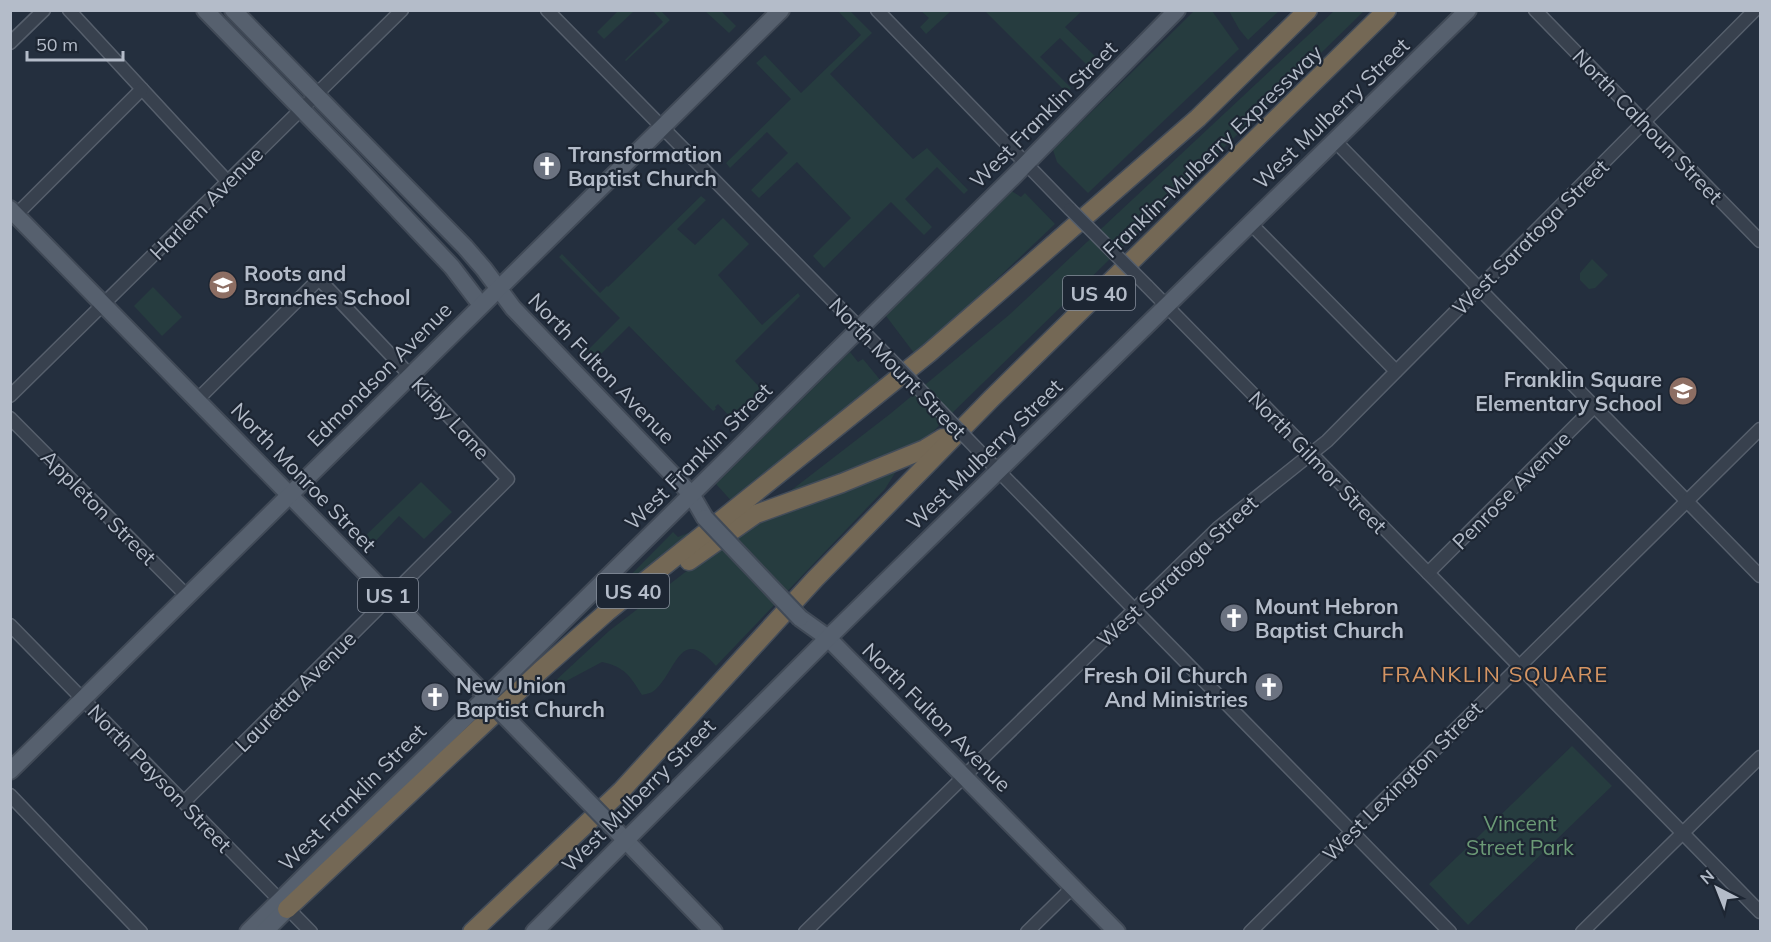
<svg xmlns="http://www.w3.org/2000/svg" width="1771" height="942" viewBox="0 0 1771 942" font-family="Mulish,sans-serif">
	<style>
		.green { fill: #263c3f }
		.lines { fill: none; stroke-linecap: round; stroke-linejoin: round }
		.minor-casing { stroke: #565f6c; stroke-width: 15 }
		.major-casing { stroke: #414a57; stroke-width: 20 }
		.highway-casing { stroke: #434c59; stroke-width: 21 }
		.minor { stroke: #38414e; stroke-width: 12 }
		.major { stroke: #56606e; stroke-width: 16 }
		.highway { stroke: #746855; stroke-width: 18 }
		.minor-bridge-casing { stroke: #565f6c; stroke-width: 15; stroke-linecap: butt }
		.major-bridge-casing { stroke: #414a57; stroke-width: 20; stroke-linecap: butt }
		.minor-bridge { stroke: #38414e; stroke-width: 12 }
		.major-bridge { stroke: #56606e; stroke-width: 16 }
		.labels { text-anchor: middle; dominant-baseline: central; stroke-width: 4.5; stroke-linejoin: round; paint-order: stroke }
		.shield { fill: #1d2633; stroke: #878f9c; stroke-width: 1.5 }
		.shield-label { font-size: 20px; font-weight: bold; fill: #b4bcc9 }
		.street-label { font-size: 21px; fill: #b4bcc9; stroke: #1d2633 }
		.poi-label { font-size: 21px; font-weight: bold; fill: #b4bcc9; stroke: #1d2633; text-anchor: start }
		.park-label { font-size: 21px; fill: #6b9a76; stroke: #1d2633 }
		.neighbourhood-label { font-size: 22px; letter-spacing: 1.5px; fill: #d59563; stroke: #1d2633 }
	</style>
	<rect width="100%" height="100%" fill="#242f3e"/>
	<g class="green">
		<path d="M618,11H634L604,39L597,32Z"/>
		<path d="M653,11H661L670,20L626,61L625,60L663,22Z"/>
		<path d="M705,11H721L736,26L729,33Z"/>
		<path d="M838,11H850L872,33L830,74L913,159L927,148L968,190L964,194L937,167L905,199L932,227L924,235L891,202L824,268L813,256L851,218L797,162L759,198L751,190L788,153L767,132L730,168L726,163L791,99L756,63L765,55L801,93L861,35Z"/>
		<path d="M921,11H951L926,34L920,27L929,18Z"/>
		<path d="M985,11H1082L1065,27L1099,60L1090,68L1060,38L1040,57L1071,88L1067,93Z"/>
		<path d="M1194,11H1212L1239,49L1088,193L1057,162L1053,150Z"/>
		<path d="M1229,11H1279L1248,40L1239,29Z"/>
		<path d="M1334,11H1364L902,462L885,489L716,666C680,624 677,670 655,690C652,693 646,694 642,695C630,676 625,667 602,662L540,695L609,631L890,414L1009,315Z"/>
		<path d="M1010,190L1021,197L1025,193L1055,224L978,297L914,353L886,316Z"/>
		<path d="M701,196L706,200L677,229L695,245L723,218L749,244L718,275L762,325L798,293L800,296L735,361L765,393L735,422L718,404L715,407L716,409L713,411L629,326L591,364L583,355L620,318L559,257L562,254L600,293L607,286L608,287Z"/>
		<path d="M1592,259L1608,275L1595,288L1589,289L1580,280V273Z"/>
		<path d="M153,287L182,317L162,336L134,306Z"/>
		<path d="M850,352L858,362L863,359L881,381L736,506L716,484Z"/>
		<path d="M421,482L452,512L424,539L399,516L368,549L360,541Z"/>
		<path d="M673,532L678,537L688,533L695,540L515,693Z"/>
		<path d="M1572,746L1612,786L1468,925L1429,884Z"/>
	</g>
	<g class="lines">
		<g class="minor-casing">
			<g id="minor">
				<path d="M69,10L228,182"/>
				<path d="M547,10L897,366"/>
				<path d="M877,10L1070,209"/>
				<path d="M1535,10L1760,241"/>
				<path d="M10,43L44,10"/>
				<path d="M1335,141L1760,576"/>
				<path d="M16,215L142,89"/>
				<path d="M1251,224L1396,371"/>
				<path d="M1147,286L1760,912"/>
				<path d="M10,396L402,10"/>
				<path d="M10,418L187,596"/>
				<path d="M978,450L1450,932"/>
				<path d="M1428,573L1595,406"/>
				<path d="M10,625L311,932"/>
				<path d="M10,795L141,932"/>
				<path d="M184,802L508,479L319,279L197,400"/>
				<path d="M805,932L1218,528L1327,441L1755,10"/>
				<path d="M1027,932L1073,887"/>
				<path d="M1250,932L1760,429"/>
				<path d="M1582,932L1760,757"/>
			</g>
		</g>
		<g class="major-casing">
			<g id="major">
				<path d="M205,10L351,160L452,267L481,305"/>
				<path d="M233,10L465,247L484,269L513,308L691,494L705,518"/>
				<path d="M10,209L494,704"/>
				<path d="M800,618L828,638L1117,932"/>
				<path d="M10,771L781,10"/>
				<path d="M606,820L714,932"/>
				<path d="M248,932L1014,176L1177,10"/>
				<path d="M264,932L287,909"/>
				<path d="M534,932L828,638L1468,10"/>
			</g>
		</g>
		<g class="highway-casing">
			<g id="highway">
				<path d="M689,561L756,514L842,483L925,449L943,438"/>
				<path d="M287,909L540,671L608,611L929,353L1198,118L1308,10"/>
				<path d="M472,932L621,791L815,579L991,399L1387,10"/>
			</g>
		</g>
		<use href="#minor" class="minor"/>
		<use href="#major" class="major"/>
		<use href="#highway" class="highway"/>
		<g class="minor-bridge-casing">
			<g id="minor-bridge">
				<path d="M1070,209L1147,286"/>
				<path d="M897,366L978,450"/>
			</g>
		</g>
		<g class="major-bridge-casing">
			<g id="major-bridge">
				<path d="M705,518L800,618"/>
				<path d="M496,707L606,820"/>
			</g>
		</g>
		<use href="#minor-bridge" class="minor-bridge"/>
		<use href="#major-bridge" class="major-bridge"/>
	</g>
	<defs>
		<g id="church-disc" transform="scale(1.5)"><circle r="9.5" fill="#6b7280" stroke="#1d2633"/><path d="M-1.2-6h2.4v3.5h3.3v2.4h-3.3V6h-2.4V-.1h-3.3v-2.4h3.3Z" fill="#fff"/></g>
		<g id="school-disc" transform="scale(1.5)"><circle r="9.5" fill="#8d6e63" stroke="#1d2633"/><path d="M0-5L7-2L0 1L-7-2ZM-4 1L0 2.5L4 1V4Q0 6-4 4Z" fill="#fff"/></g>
	</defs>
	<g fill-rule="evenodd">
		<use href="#church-disc" x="547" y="166"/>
		<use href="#school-disc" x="223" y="285"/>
		<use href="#school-disc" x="1683" y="391"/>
		<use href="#church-disc" x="1234" y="618"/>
		<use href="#church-disc" x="1269" y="687"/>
		<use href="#church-disc" x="435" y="697"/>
	</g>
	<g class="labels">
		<g class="shield">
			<rect x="1063" y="276" width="72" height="34" rx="4.5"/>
			<rect x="597" y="574" width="72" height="34" rx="4.5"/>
			<rect x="358" y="578" width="60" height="34" rx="4.5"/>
		</g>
		<g class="shield-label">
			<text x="1099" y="293">US 40</text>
			<text x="633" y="591">US 40</text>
			<text x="388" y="595">US 1</text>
		</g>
		<g class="street-label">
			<text transform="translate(1331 113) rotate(-44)">West Mulberry Street</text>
			<text transform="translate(1043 114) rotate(-45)">West Franklin Street</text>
			<text transform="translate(1648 126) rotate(46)">North Calhoun Street</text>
			<text transform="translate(1212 151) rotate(-44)">Franklin-Mulberry Expressway</text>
			<text transform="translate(206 203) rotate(-45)">Harlem Avenue</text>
			<text transform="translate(1530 237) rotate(-45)">West Saratoga Street</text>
			<text transform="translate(602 368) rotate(46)">North Fulton Avenue</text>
			<text transform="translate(898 368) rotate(46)">North Mount Street</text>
			<text transform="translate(379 374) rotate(-45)">Edmondson Avenue</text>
			<text transform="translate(451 418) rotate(47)">Kirby Lane</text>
			<text transform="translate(984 454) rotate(-44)">West Mulberry Street</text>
			<text transform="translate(698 456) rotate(-45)">West Franklin Street</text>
			<text transform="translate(1318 462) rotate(46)">North Gilmor Street</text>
			<text transform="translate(304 477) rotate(46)">North Monroe Street</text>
			<text transform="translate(1511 490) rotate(-45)">Penrose Avenue</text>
			<text transform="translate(99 507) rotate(45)">Appleton Street</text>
			<text transform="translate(1177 571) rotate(-43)">West Saratoga Street</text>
			<text transform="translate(295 691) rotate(-45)">Lauretta Avenue</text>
			<text transform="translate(937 717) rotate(45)">North Fulton Avenue</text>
			<text transform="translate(160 778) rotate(46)">North Payson Street</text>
			<text transform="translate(1402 781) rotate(-45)">West Lexington Street</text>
			<text transform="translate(638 795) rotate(-45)">West Mulberry Street</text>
			<text transform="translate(352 797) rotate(-45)">West Franklin Street</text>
		</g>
		<g class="poi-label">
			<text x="568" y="154">Transformation<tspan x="568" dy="24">Baptist Church</tspan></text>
			<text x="244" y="273">Roots and<tspan x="244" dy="24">Branches School</tspan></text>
			<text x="1662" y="379" text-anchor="end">Franklin Square<tspan x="1662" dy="24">Elementary School</tspan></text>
			<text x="1255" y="606">Mount Hebron<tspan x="1255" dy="24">Baptist Church</tspan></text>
			<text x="1248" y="675" text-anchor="end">Fresh Oil Church<tspan x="1248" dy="24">And Ministries</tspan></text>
			<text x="456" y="685">New Union<tspan x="456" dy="24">Baptist Church</tspan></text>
		</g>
		<g class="park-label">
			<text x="1520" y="823">Vincent<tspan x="1520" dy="24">Street Park</tspan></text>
		</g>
		<g class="neighbourhood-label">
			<text x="1495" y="674">FRANKLIN SQUARE</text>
		</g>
	</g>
	<rect width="1771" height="942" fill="none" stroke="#b4bcc9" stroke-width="24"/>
	<g transform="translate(1717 888) rotate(318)" stroke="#1d2633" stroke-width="4.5" paint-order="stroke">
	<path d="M0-4.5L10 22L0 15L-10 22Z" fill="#b4bcc9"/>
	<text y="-9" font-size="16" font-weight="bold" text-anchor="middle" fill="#b4bcc9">N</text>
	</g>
	<path d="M27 51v9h96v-9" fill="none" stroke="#b4bcc9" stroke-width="3"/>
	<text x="36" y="51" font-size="18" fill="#b4bcc9" stroke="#1d2633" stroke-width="4.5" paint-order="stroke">50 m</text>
</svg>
